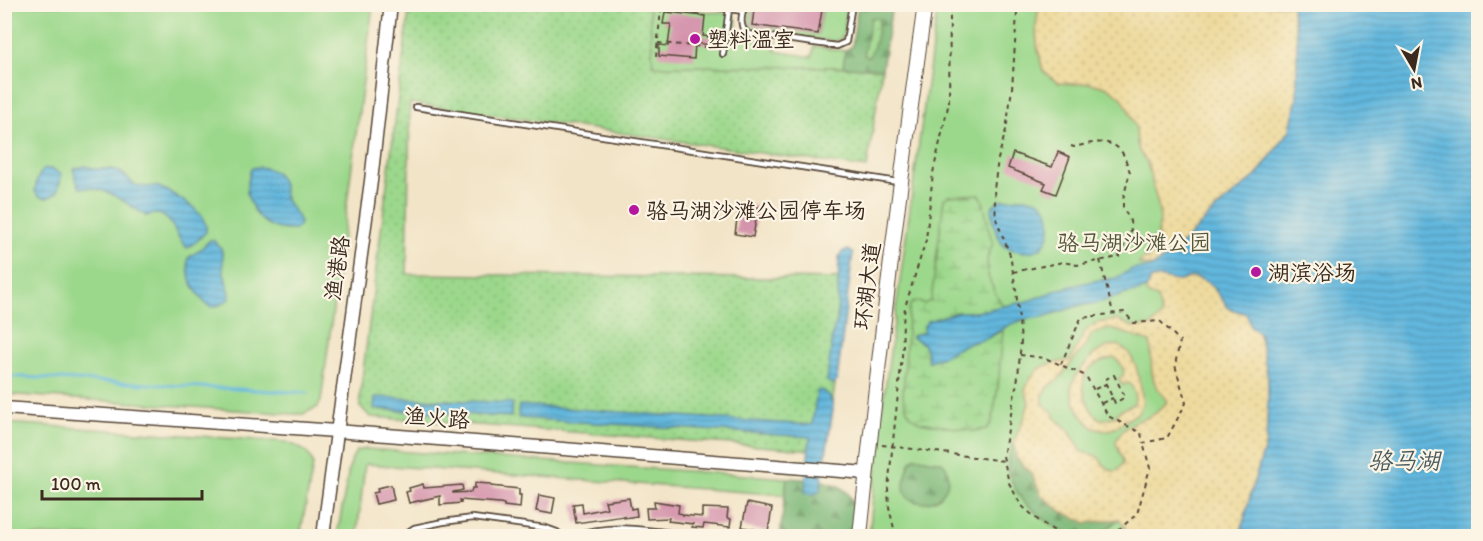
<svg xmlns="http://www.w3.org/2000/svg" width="1483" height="541" viewBox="0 0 1483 541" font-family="Itim,'LXGW WenKai TC',sans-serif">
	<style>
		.green { fill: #9cd88c; stroke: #6c8155; stroke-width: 1.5 }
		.forest { fill: url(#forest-firs); stroke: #5c714b; stroke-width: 1.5 }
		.wetland { fill: url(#wetland-marsh); stroke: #6c8155; stroke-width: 1.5 }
		.sand { fill: url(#sand-dots); stroke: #94825e; stroke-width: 1.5; fill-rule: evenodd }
		.garden { fill: url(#garden-dots); stroke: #6c8155; stroke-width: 1.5 }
		.water { fill: url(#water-rules); stroke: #4e707e; stroke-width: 1.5 }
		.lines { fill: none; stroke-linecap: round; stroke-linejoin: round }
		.stream { stroke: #62b7de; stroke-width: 3 }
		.building { fill: #d493ac }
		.service-casing { stroke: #564637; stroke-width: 8 }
		.tertiary-casing { stroke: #564637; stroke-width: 15 }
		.secondary-casing { stroke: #564637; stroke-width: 16 }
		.path { stroke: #564637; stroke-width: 2; stroke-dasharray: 4.5 4.5; stroke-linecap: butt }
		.service { stroke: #fff; stroke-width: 4.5 }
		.tertiary { stroke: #fff; stroke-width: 12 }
		.secondary { stroke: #fff; stroke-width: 14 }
		.poi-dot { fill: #b5179e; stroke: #fcf5e5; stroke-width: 2 }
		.labels { text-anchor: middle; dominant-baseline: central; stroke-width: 4.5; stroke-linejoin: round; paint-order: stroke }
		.poi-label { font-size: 22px; fill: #3b2a1e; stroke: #fcf5e5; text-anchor: start }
		.park-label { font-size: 22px; fill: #53563a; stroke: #fcf5e5 }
		.street-label { font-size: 22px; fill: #3b2a1e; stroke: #fcf5e5 }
		.water-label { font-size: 24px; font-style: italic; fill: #495b61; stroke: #fcf5e5 }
	</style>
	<defs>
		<pattern id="forest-firs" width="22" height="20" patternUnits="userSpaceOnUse" patternTransform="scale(1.5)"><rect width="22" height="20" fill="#7db878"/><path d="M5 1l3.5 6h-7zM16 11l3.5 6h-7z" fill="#689662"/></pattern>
		<pattern id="wetland-marsh" width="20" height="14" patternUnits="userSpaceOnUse" patternTransform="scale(1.5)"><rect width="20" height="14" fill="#9cd88c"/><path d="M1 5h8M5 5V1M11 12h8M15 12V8" fill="none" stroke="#87ba78"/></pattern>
		<pattern id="sand-dots" width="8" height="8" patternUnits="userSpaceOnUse" patternTransform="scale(1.5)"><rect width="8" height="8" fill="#eeda9e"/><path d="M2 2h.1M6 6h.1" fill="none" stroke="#cdbb88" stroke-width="1.8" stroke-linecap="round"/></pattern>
		<pattern id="garden-dots" width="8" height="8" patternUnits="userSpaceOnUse" patternTransform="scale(1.5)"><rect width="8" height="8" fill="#9cd88c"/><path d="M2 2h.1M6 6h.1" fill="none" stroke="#87ba78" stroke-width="1.8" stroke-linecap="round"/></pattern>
		<pattern id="water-rules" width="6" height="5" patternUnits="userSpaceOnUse" patternTransform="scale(1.5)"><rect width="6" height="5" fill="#62b7de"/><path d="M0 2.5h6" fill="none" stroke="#5295b3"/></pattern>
	</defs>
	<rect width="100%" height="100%" fill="#fcf5e5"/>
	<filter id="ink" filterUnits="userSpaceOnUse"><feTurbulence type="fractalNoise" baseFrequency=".0167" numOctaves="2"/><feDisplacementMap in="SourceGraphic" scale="12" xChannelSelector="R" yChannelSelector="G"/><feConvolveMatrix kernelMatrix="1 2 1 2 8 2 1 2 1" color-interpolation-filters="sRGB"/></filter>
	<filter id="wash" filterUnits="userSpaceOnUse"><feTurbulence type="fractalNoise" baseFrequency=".008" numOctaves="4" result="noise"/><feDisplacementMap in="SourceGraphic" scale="24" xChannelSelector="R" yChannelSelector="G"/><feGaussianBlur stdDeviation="1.35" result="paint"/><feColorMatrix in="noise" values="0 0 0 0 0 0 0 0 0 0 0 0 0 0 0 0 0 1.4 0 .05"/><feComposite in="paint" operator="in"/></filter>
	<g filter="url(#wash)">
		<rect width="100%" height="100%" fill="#f2e4c7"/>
		<g class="green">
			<path d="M4,5H373L321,401L318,407L303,414H293L5,394Z"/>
			<path d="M649,5L733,14C738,19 737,25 736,31C746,40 764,39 777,40L775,51L812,57L814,46L845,51L843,67L653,66Z"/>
			<path d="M750,5H755L752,25L818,34L823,5H842C849,13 845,30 841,39L832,41L755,31L750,27L749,24Z"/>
			<path d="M938,5H1400L1316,536H869L881,418Z"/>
			<path d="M4,423L287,442C301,448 309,450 313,465L300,536H5Z"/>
			<path d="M366,449L787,478L785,495L365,464L357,536H337L349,469L352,459L356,451Z"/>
		</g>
		<g class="forest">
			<path d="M858,5H892L882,69L843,67L845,51L852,46Z"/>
			<path d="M1014,441L1016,458L1031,473L1041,494L1086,523L1119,519L1098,536H1069L1041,517L1022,500L1014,487L1008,471V458Z"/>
			<path d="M916,457C921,458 925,459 930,460C933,461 936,460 939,461C951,464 950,485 943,493C936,503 915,507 906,495C902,488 905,479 907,472C909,465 909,461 916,457Z"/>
			<path d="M787,478C811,480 849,477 854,508C856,517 852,528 851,536H780Z"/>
		</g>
		<g class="wetland">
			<path d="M871,18L879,19C877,31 876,48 868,57L865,56L864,51Z"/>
			<path d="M979,194L983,200L989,231L993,243L987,259L988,276L995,293L1003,306L976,312H958L928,321L924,326V333L912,336L913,338C927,343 925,348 928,361L940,358L963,345L988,338L1003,330L998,387L992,422L987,429L973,431L920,422L911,416L907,410L903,396L908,318L910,305L915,301L924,304L931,301L944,199L948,196Z"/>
		</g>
		<g class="sand">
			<path d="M1039,5H1293L1292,10L1297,36V98L1290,130L1257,175L1214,211L1174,252L1153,267L1139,264L1141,261L1155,253L1160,219L1158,205L1147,162L1139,151L1137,143L1136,128L1128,109L1122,98L1109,88L1090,83L1075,84L1058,83L1043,71L1037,45L1036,27Z"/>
			<path d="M1155,277L1169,278L1180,281L1192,277L1206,281L1219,294L1228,308L1247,314L1251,327L1259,333L1262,347L1268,378V401L1266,444L1253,485L1240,536H1127L1125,528L1119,519L1086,523L1062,512L1041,495L1031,473L1016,458L1014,441L1025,416L1029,402L1025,390C1036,364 1043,365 1070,360L1085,331L1096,323L1117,320L1134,327L1151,326L1162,315L1157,298L1147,294L1146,289L1149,285L1150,280ZM1109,329C1124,331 1136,338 1150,342C1153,355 1149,369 1154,381C1156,388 1163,395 1167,402L1156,413L1144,419L1136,421L1130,425L1121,432L1116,441C1117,454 1132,463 1114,472L1106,467L1097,456L1082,452L1069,430L1055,418L1052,411L1043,404V395L1050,385L1060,378L1074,359L1086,345L1092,334Z"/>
			<path d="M1118,345L1129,353L1136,366L1141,387L1143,403L1138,413L1115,428L1105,431L1093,428L1082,416L1075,404L1071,388L1076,375L1093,355L1106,347ZM1116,358C1121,363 1125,369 1123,376L1119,378L1122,385L1129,383C1135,389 1136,395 1134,404L1119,411L1116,416L1102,420C1094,416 1090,410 1087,401C1076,375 1090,361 1116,358Z"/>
		</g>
		<path class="garden" d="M410,5H649L653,66L843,67L882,69L867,168L410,103L407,274L849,279L826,451L371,417L360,407V395Z"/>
		<g class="water">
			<path d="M1293,5H1478V536H1240L1253,485L1266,444L1268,401V378L1262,347L1259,333L1251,327L1247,314L1228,308C1220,296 1209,277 1192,277C1187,277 1183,281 1178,281C1168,280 1160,275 1150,280L1149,285L1146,289L1141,291L1126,294L1094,304L1081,305L1043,317L1026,319L1009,325L988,338L964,345L940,358L928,361C926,348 926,342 912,338V336L924,332V326L928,321L958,312H976L1028,301L1060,289L1093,281L1116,278L1132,269L1150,268L1174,252L1214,211L1257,175L1290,130L1297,98V36L1292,10Z"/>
			<path d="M85,166L97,169H111L122,173L135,185L146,187L156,186L168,191L193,207L202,217L206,225V232L197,241L187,248C177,240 172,215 157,214C153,214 150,215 146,216C126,203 106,185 80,188C76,182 76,176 73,169Z"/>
			<path d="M260,167C273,169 281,174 284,188C284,193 283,195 285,198C289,208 299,214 300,224L295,230C276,231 260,224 252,206C250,201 247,197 247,192C247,184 249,176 251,168Z"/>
			<path d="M45,169H51L62,174L57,193L48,198L40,197L35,192C36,182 37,175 45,169Z"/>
			<path d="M1020,198C1028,198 1038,198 1043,204C1055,215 1052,245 1036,250C1024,254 1013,250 1003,246C996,233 990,220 993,205L1001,200Z"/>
			<path d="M210,240H213L221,248L223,256V270L230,294L229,299C225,302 218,307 212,307C205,307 194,288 191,282C188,275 188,266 188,258L200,250Z"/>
			<path d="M849,250L853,253L837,380L834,384L830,383L827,381L833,332L837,321L839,257L843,251Z"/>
			<path d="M821,390C830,394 832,399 833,410L820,491L813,495L805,493V488L810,437L518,418L519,405L812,425L817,391Z"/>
			<path d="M375,397L512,403L511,417L374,409Z"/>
		</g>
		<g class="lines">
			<path class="stream" d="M4,376L308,393"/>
		</g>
		<g id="blocks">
			<g class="building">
				<path d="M755,4H823L818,34L752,25Z"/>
				<path d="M665,12L705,16L703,36L721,38L720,46L695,43L694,59L659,56V45L668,46L671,24H663Z"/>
				<path d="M1058,152L1070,157L1056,194L1043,189L1046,183L1008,168L1013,153L1052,167Z"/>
				<path d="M739,204L758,207L753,237L735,234Z"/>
				<path d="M475,483L491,484V486L519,489V495H521L520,508L504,506V504L500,503L460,500L461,503L440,505V496L409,503L406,492L410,491L409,488L423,484L424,488L462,485L463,490L453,492V493L471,492L472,488H475Z"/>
				<path d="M391,485L394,500L376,504L373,493L378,492L377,488Z"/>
				<path d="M539,495L555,498L552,514L536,511Z"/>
				<path d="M629,498L631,509L636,508L637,516L624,518V516L576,523L573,504L582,503L583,513L607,508L605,501Z"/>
				<path d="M654,501L679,505L678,513L683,514V515L702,517V508L728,509L727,518L731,519L730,527L704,524L703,528L692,527L693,524L668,521L669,518L647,519L646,508H655Z"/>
				<path d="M747,503L772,508L768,532L742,527Z"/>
			</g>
		</g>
	</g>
	<g filter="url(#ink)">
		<use href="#blocks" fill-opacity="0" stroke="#564637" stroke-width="1.5"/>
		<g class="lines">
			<g class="service-casing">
				<g id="service">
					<path d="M696,4L743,11"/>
					<path d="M744,4C742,15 738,27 748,34L837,46L846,42L852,4"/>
					<path d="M1004,4L1018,7"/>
					<path d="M723,54L729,9"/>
					<path d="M416,107L898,182"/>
					<path d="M402,536L414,528L443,522L473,518L546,528L557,532L562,536"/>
					<path d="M574,536C612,522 653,531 692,536"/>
				</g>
			</g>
			<g class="tertiary-casing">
				<g id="tertiary">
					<path d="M4,408L336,431L866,473"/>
					<path d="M323,536L371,181L391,4"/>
				</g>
			</g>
			<g class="secondary-casing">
				<path id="secondary" d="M860,536C878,359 900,181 925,4"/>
			</g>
			<g class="path">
				<path d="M1017,13L1012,89L1006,130L998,159L994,189L996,219L1010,255L1016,290L1021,341L1018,377L1003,456L1009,483L1021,505L1039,521L1062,536"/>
				<path d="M658,43L718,48"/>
				<path d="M656,57L661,10L703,14"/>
				<path d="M1100,260L1113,313"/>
				<path d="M1013,272L1063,262L1077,265L1119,257L1131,231L1130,221L1123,207V199L1130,172C1127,165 1125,155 1120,150C1108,137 1088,144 1074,147L1071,146"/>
				<path d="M1020,355L1045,358L1086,376L1108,416L1141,433L1143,443L1167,438L1186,403L1175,365L1180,341L1160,321L1134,323L1124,312L1081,318L1061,364"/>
				<path d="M1114,375L1125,397L1115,403L1104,380Z"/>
				<path d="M1095,389L1106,384"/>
				<path d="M1102,403L1113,398"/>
				<path d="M882,445L1004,461"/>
				<path d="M894,536L895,533L889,507L888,489L903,346C902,332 903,320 905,307L926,240L933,173L949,102L950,14L953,4"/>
				<path d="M1111,536L1137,514L1150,468L1143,443"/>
			</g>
			<use href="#service" class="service"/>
			<use href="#tertiary" class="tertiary"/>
			<use href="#secondary" class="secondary"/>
		</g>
	</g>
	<g class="poi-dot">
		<circle cx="695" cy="39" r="6"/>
		<circle cx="634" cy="210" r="6"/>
		<circle cx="1256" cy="272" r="6"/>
	</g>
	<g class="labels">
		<g class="poi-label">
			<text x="707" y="39">塑料温室</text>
			<text x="646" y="210">骆马湖沙滩公园停车场</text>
			<text x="1268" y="272">湖滨浴场</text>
		</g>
		<g class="park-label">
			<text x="1134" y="242">骆马湖沙滩公园</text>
		</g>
		<g class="street-label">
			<text transform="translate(337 268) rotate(-82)">渔港路</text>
			<text transform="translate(867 286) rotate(-83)">环湖大道</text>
			<text transform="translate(437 418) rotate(4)">渔火路</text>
		</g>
		<g class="water-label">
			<text x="1404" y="460">骆马湖</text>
		</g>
	</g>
	<rect width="1483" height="541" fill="none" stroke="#fcf5e5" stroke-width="24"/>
	<g transform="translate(1414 69) rotate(170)" stroke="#fcf5e5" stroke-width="4.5" paint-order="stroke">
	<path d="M0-4.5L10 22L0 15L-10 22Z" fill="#3b2a1e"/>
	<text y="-9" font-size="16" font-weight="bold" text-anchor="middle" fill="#3b2a1e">N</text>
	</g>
	<path d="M42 490v9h160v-9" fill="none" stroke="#3b2a1e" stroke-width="3"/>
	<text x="51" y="490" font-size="18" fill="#3b2a1e" stroke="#fcf5e5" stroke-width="4.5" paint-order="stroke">100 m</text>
</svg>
